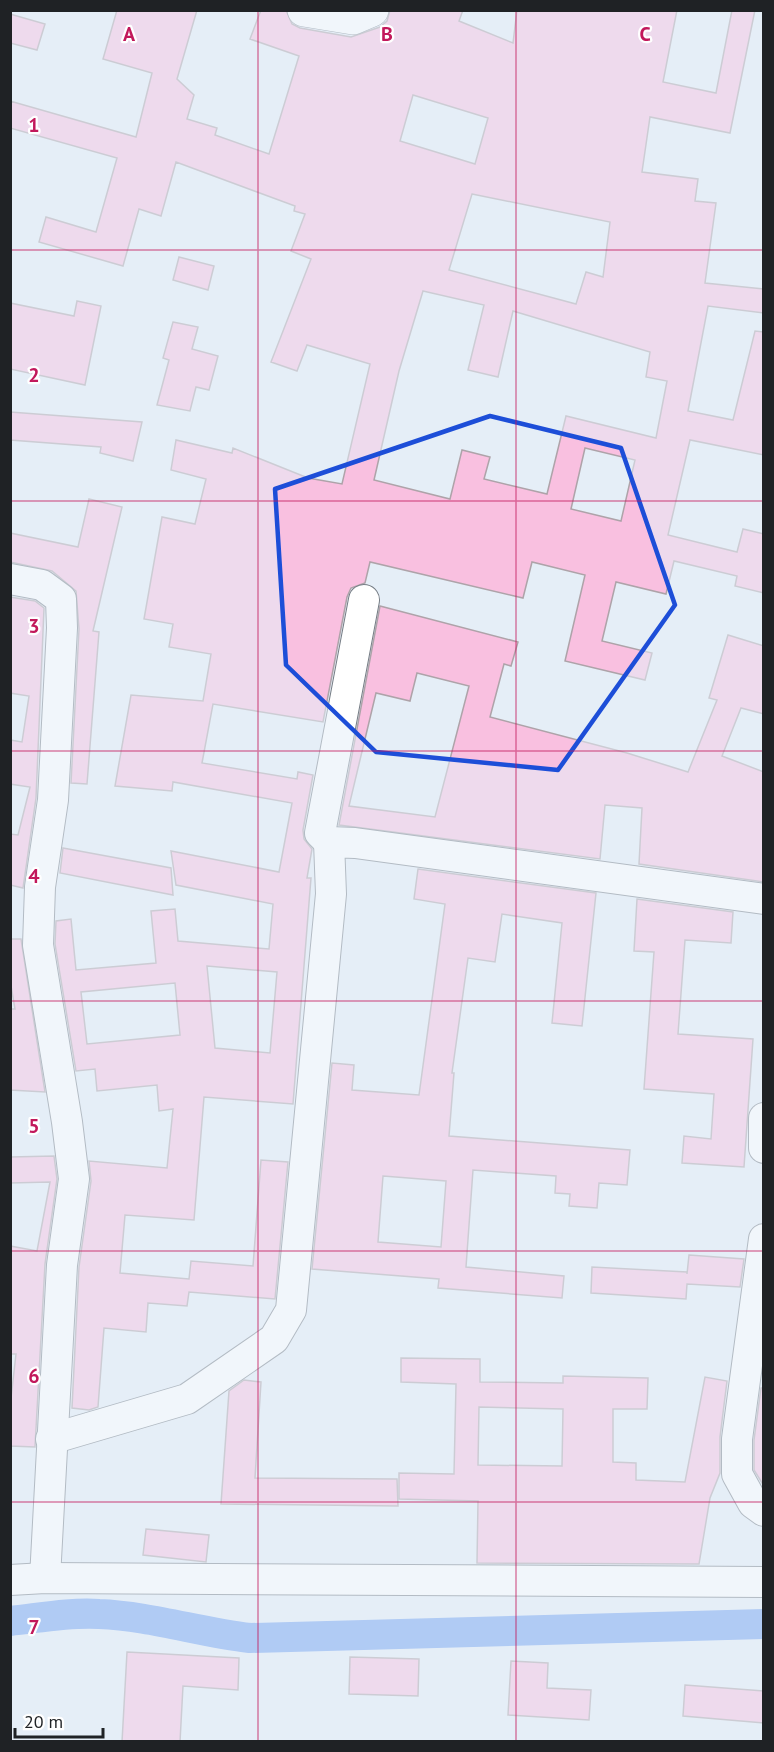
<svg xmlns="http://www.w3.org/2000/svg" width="774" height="1752" viewBox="0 0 774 1752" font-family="'PT Sans',sans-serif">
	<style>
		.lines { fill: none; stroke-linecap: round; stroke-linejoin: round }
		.canal { stroke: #6f9fef; stroke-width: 30 }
		.building { fill: #f9c0e0; stroke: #aea3a9; stroke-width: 1.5; fill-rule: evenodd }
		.minor-casing { stroke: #767d85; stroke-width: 32 }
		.tertiary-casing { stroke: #767d85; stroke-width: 34 }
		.minor { stroke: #fff; stroke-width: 30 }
		.tertiary { stroke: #fff; stroke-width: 33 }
		.marked { fill: none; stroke: #1d4ed8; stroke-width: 4.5; stroke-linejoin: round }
		.grid { fill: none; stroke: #c2185b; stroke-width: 1.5; stroke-opacity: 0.55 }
		.grid-label { font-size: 20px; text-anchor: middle; font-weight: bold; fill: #c2185b; stroke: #fff; stroke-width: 4.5; stroke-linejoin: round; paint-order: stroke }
	</style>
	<rect width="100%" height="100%" fill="#e5eef7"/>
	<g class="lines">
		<path class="canal" d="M10,1621C39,1618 70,1612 99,1614C150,1616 199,1632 250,1638L764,1624"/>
	</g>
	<g class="building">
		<path d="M117,10H197L177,79L194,95L187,119L217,128L215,135L269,154L299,56L250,39L261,10H286L292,24L300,28L351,37L380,27L387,21L390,10H463L459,21L513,43L517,10H677L663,82L716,93L732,10H755L730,133L650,117L642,172L698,179L695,201L716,203L705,283L764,289V313L708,306L688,411L733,420L755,331L764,332V455L690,440L668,535L737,552L743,529L764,534V593L735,586L737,576L674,561L666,594L616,582L602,641L652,653L645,680L565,661L585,575L532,562L523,598L370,562L365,583L351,588L347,597L323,722L213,704L202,763L297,779L298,772L313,775L303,830L304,839L312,849L307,878H311L293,1104L204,1097L194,1220L125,1215L120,1273L189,1279L191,1261L253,1266L261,1160L288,1162L275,1299L189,1292L187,1306L148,1303L146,1332L104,1328L98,1407L89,1410L72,1408L79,1267L91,1181L89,1161L167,1168L173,1109L159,1111L157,1085L97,1091L95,1069L76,1071L55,944L56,921L71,919L76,970L156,963L151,911L175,909L178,941L269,949L273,904L176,885L171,851L279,872L292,803L173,782L172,791L115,786L131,695L203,701L211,654L169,647L173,624L144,619L162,517L195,524L206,479L171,470L176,440L232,453L233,448L308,478L342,484L370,364L307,345L297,371L271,362L311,259L291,251L305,214L294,211L295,206L176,162L161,216L139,209L123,266L39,242L46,217L96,232L117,158L10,128V101L136,137L152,73L103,59ZM413,95L488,118L475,164L400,141ZM472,194L610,222L603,277L586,272L576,304L449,270ZM423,291L484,305L468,370L498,377L513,311L650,352L646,377L667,381L656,438L566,416L547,494L484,479L490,457L462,450L450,499L374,480L399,371ZM585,448L635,460L621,521L571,509ZM207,966L277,972L270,1053L215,1048ZM175,983L180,1035L87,1044L81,992Z"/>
		<path d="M10,14L45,24L37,50L10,43Z"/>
		<path d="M179,257L214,266L208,290L173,280Z"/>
		<path d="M77,301L101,306L85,385L10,369V303L74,316Z"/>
		<path d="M173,322L198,327L192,349L218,356L209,390L196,387L190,411L157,405L169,360L163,358Z"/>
		<path d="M10,412L142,422L133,461L100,453L101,447L10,440Z"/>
		<path d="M89,499L122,507L93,631L99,632L87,784L71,783L79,629L76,591L52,571L10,562V533L78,547Z"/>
		<path d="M10,597L35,601L44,608L36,798L23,888L10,885V834L18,835L30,787L10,784V740L22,742L29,696L10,693Z"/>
		<path d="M380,606L518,642L511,666L504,664L490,717L627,753L688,772L717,700L709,698L728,635L764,646V714L741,708L722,756L764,772V882L639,864L642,808L605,805L600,859L339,825ZM417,673L469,686L435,817L349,806L376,693L410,701Z"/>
		<path d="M63,848L171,868L173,895L60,873Z"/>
		<path d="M418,869L596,893L582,1026L552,1023L562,923L502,914L495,962L468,958L452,1073H454L449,1136L630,1150L627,1185L599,1183L597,1208L569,1206L570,1194L555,1193L556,1176L473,1170L466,1267L564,1276L562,1298L438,1288L439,1279L312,1269L332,1063L354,1065L352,1090L419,1095L445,904L414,899ZM383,1176L446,1181L441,1247L378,1242Z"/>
		<path d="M637,899L733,912L731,943L685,940L678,1034L753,1039L744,1167L682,1163L684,1136L711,1139L714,1094L644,1089L654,952L634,951Z"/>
		<path d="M10,939H21L45,1092L10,1090V1009H15L10,980Z"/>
		<path d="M54,1156L57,1179L45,1264L35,1447L10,1446V1407L16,1354H10V1246L37,1251L50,1182L10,1183V1157Z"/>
		<path d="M689,1255L744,1259L740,1287L687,1284L686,1299L591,1293L592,1267L687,1272V1274Z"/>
		<path d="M401,1358L480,1359V1382L563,1383V1376L648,1378L647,1409H613V1462L636,1463V1480L685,1482L705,1377L727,1381L720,1437V1473L710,1498L699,1564L477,1563L478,1501L399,1499V1473L454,1474L456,1384L401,1382ZM479,1407L563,1409L562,1466L478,1465Z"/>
		<path d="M244,1380L261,1382L255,1478L397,1479L398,1506L221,1504L229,1391Z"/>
		<path d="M761,1388H764V1486L754,1470V1440Z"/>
		<path d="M146,1529L209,1535L206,1562L143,1555Z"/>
		<path d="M127,1652L239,1658L238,1690L183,1686L180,1742H122Z"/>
		<path d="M350,1657L419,1659L418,1696L349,1694Z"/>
		<path d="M511,1661L548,1663L547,1688L591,1690L589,1720L508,1715Z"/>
		<path d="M685,1685L764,1691V1723L683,1716Z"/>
	</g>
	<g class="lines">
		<g class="minor-casing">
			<g id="minor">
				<path d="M10,579L42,585L61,599L62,628L53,800L40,887L38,945L67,1122L74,1179L62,1265L45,1578"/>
				<path d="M329,842L320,833L364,600"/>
				<path d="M764,1118V1148"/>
				<path d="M764,1239L737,1439V1474L753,1503L764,1511"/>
				<path d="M51,1439L187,1399L274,1339L291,1310L331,894L329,842L355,843L764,899"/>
				<path d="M10,1580L45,1578L764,1582"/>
			</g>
		</g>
		<g class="tertiary-casing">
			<path id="tertiary" d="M304,10L353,18L372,10"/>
		</g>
		<use href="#minor" class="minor"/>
		<use href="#tertiary" class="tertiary"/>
	</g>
	<path d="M0 0H774V1752H0ZM490,416L621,448L675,605L558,770L376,752L286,665L275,489Z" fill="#e5eef7" fill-opacity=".55" fill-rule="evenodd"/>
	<path class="marked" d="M490,416L621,448L675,605L558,770L376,752L286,665L275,489Z"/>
	<path class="grid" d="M258,10V1742M516,10V1742M10,250H764M10,501H764M10,751H764M10,1001H764M10,1251H764M10,1502H764"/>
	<g class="grid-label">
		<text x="129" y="41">A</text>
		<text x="387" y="41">B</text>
		<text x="645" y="41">C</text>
		<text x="34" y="132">1</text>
		<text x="34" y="382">2</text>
		<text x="34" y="633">3</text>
		<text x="34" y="883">4</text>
		<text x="34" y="1133">5</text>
		<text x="34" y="1383">6</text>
		<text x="34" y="1634">7</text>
	</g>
	<rect width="774" height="1752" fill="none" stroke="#1f2225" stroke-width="24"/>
	<path d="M15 1728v9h88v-9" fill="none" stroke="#1f2225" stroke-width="3"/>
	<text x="24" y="1728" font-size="18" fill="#1f2225" stroke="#ffffff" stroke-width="4.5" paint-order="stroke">20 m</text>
</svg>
